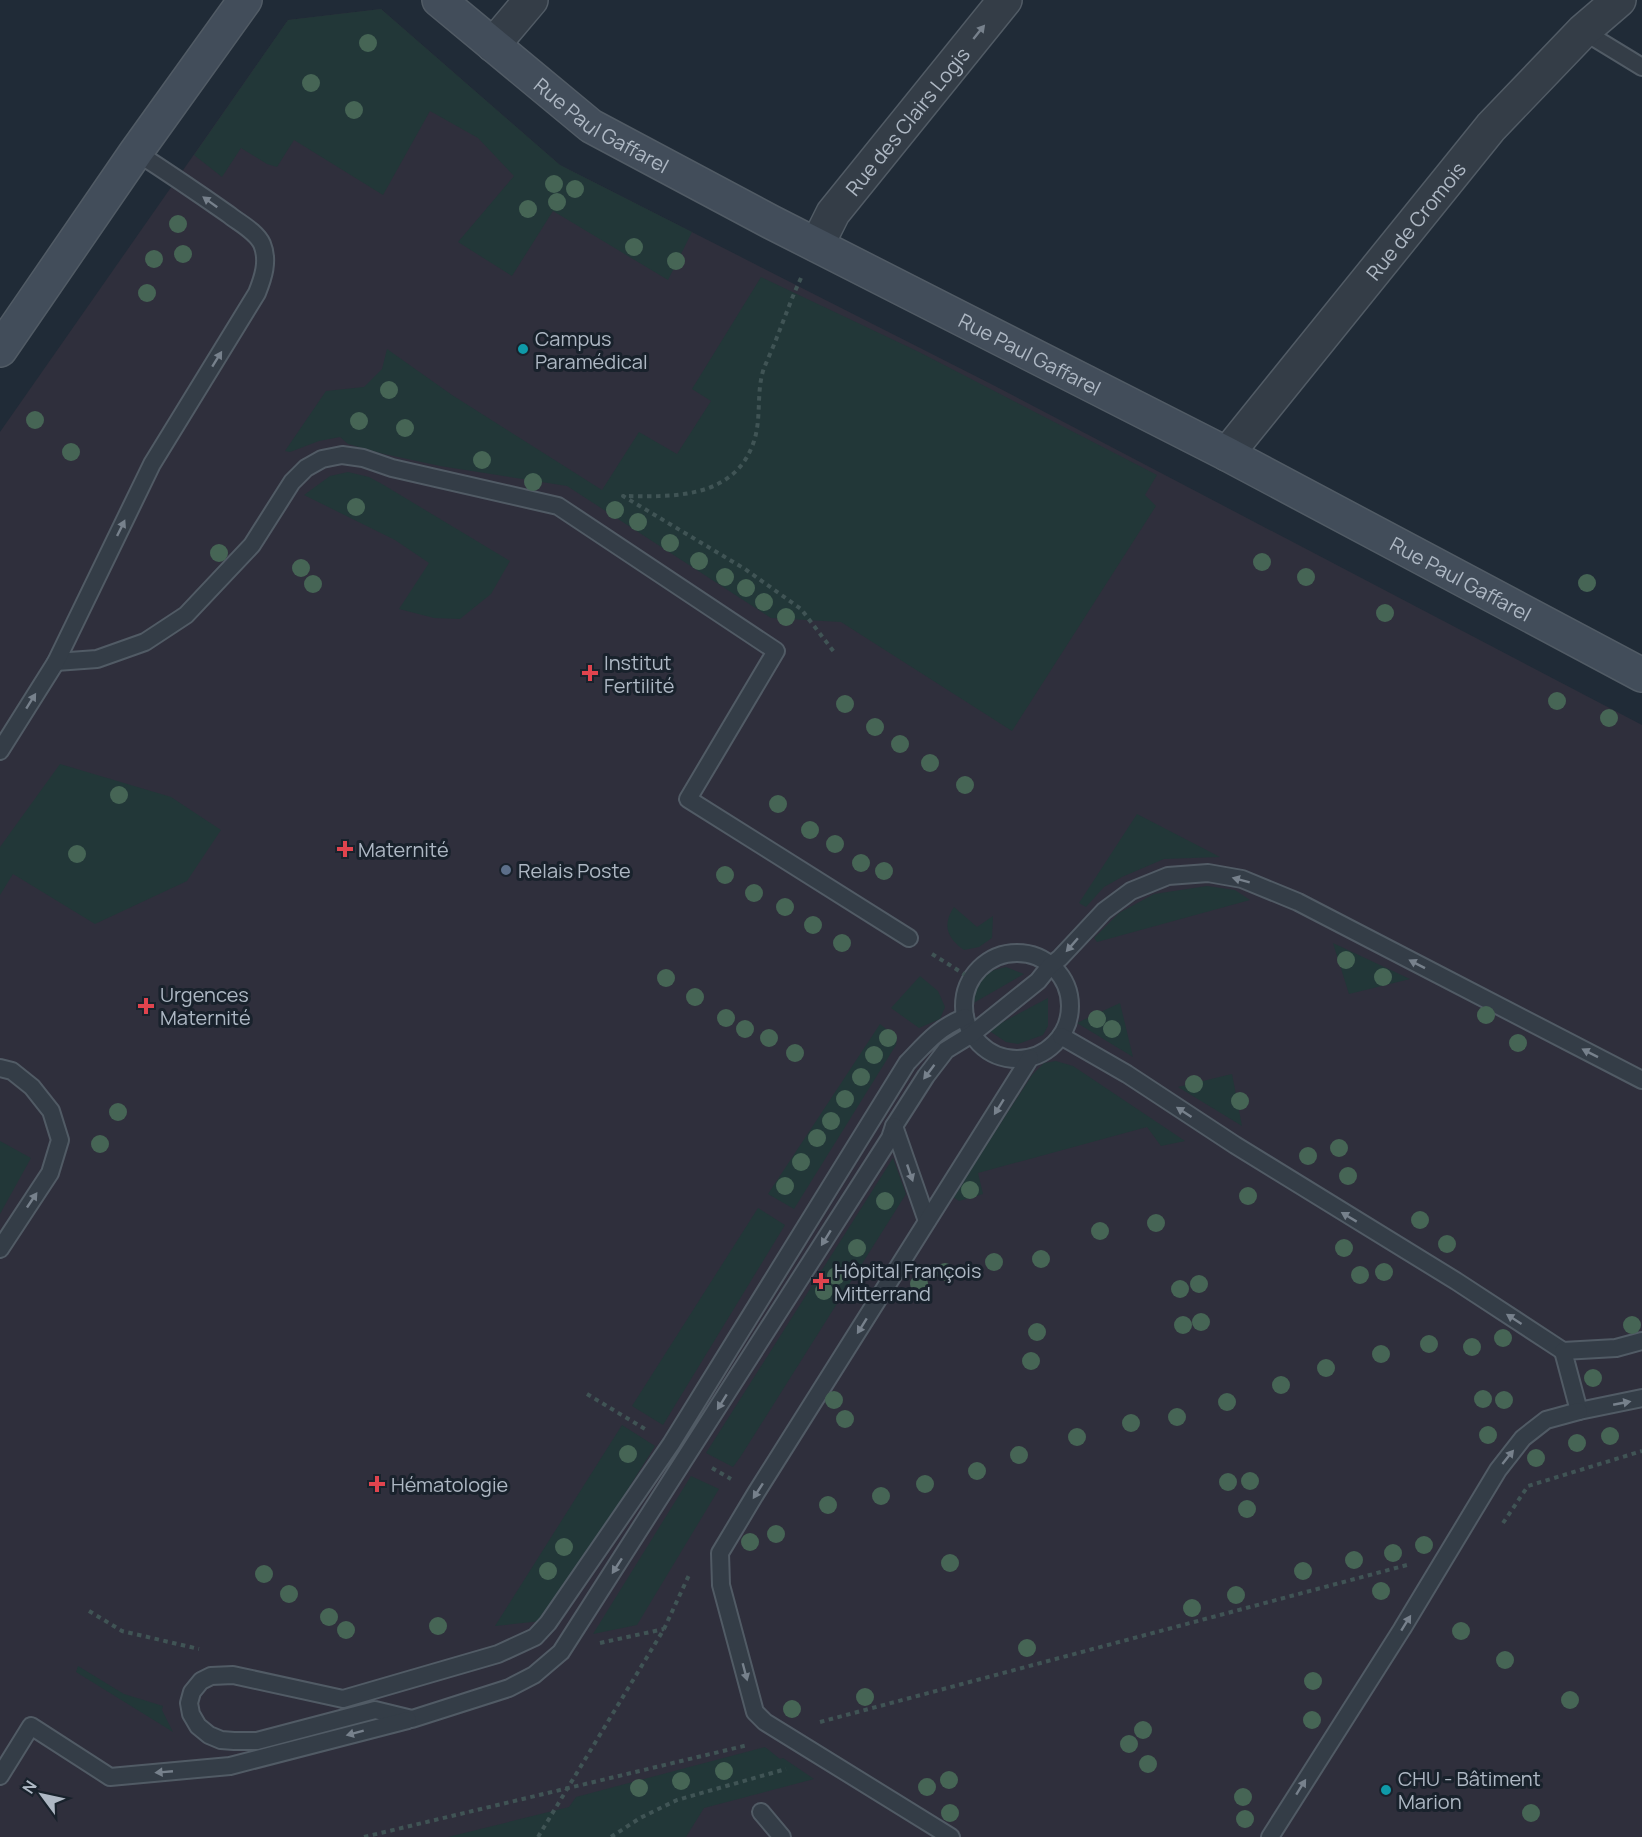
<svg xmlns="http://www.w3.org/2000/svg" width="1642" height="1837" viewBox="0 0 1642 1837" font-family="Manrope,sans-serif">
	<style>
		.medical { fill: #2f2f3c }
		.green { fill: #223738 }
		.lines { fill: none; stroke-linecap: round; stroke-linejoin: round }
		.lane-casing { stroke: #515b65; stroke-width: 20 }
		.street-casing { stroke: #515b65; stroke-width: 36 }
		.secondary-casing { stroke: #515b65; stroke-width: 36 }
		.path { stroke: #405455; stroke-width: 4; stroke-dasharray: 4.5 4.5; stroke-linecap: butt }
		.lane { stroke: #343d47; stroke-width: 16 }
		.street { stroke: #343d47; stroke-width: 33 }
		.secondary { stroke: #424d5a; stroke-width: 33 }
		.tree { fill: #466555 }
		.oneway { fill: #77818c }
		.culture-dot { fill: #0f9aa8; stroke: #19222c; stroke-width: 2 }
		.health-dot { fill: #e0444e; stroke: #19222c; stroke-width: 2 }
		.service-dot { fill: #5c6f8a; stroke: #19222c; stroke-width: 2 }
		.labels { text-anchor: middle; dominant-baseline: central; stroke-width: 6; stroke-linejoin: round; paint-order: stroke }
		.street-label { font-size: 20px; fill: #aeb8c4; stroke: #19222c }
		.poi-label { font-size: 20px; fill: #aeb8c4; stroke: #19222c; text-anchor: start }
	</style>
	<rect width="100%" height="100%" fill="#202b37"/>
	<path class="medical" d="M381,9L560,165L995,386L1642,725V1837H0V432L288,20Z"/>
	<g class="green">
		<path d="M381,9L560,165L692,232L668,280L553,211L512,276L458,242L514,176L478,138L430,111L383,195L294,140L277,167L267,164L241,148L222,177L194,155L288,20Z"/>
		<path d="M761,277L919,352L1157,475L1145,495L1156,506L1012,731L841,622L771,618L567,486L440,466L384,454L348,444L340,437L319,441L290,452L285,451L326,391L364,387L382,369L387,349L452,395L602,490L639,432L677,454L711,401L692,389Z"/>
		<path d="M348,472L369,477L382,484L510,561L491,594L460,619L434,618L399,609L429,563L395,540L304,495L330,476Z"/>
		<path d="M60,764L171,797L221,830L187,881L95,924L13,874L0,895V847Z"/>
		<path d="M1137,814L1220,857L1164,859L1122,877L1104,887L1086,907L1079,903Z"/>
		<path d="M1207,886L1235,890L1250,900L1097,942L1094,938L1119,913L1154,894Z"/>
		<path d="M954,907L977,927L993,916L992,938L979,947L964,950C947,938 942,925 954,907Z"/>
		<path d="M1333,943L1410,979L1349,994Z"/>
		<path d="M1006,967L1024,974L970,1005C975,980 979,973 1006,967Z"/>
		<path d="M920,976L938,991L945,1007L940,1019L919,1028L891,1008Z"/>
		<path d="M1048,998V1026L1043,1035L1018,1044L1006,1042L988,1030Z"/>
		<path d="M1120,1003L1133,1057L1077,1023Z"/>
		<path d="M880,1024L897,1038L896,1045L794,1209L768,1194Z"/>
		<path d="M1056,1061L1073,1066L1185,1141L1161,1146L1147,1127L978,1173L983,1194L959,1201L953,1197L1032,1075L1044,1063Z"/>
		<path d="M1232,1074L1242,1126L1178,1087Z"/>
		<path d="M0,1141L31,1158L0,1214Z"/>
		<path d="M893,1158L906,1194L741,1456L733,1467L706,1453Z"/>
		<path d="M758,1208L785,1225L663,1425L632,1406Z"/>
		<path d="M622,1425L655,1446L561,1596L542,1621L495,1626Z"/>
		<path d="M691,1476L719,1489L637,1625L593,1634Z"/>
		<path d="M78,1666L124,1694L163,1706L162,1710L173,1732L76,1672Z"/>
		<path d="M765,1747L780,1759L783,1758L814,1779L704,1808L686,1837H448L569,1807L576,1797Z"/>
	</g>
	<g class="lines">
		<g class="lane-casing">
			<g id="lane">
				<path d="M1583,31L1642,67"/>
				<path d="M56,662L97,659L145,642L186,615L252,545L292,482L306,468L322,459L342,455L363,458L392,468L558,506L776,651L688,799L909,938"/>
				<path d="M0,751L56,662L152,464L257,293C263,278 269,261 262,244C256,231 239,223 228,214C198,193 167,172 136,152"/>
				<circle cx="1017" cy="1006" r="53"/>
				<path d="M965,1017C937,1029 928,1041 907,1063L671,1444L548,1623L535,1637L498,1654L343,1699L233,1675L211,1676L201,1681L192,1692L189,1703L191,1714L198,1726L209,1735L221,1740L234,1741H257L375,1710L412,1719L509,1688L534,1675L561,1652L890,1138L894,1126L926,1076L946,1050L972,1034L1038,981L1050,966L1060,958L1104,911L1131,891L1168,876L1208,873L1242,879L1298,902L1642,1080"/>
				<path d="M1061,1036L1127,1074L1235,1145L1456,1281L1563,1351"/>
				<path d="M0,1068L12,1071L32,1087L51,1111L60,1140L50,1173L0,1249"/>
				<path d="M894,1126L927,1221"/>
				<path d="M1642,1341L1616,1348L1563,1351L1579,1411L1642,1398"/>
				<path d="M0,1776L31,1726L110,1777L230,1766L408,1720"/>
				<path d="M761,1812L782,1837"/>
				<path d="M951,1837L765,1722L755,1712L721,1585L720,1553L756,1493L1030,1058"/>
				<path d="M1270,1837L1402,1629L1498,1470L1523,1438L1546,1420L1579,1411"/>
			</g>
		</g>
		<g class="street-casing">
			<g id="street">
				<path d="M493,45L531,0"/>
				<path id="s1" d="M817,245L833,213L1005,0"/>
				<path id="s2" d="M1227,454L1491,127L1583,31L1619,0"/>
			</g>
		</g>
		<g class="secondary-casing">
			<g id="secondary">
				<path id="s3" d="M439,0L591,126L771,222L1227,454L1642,675"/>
				<path d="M0,350L136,152L245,0"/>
			</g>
		</g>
		<g class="path">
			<path d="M801,278C792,297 785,317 777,337C773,348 767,360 763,371C756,395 762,420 753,444C733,499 672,497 623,496L745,569L801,609L834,652"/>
			<path d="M932,954L972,979"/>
			<path d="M587,1394L645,1429"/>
			<path d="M712,1468L731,1479"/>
			<path d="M1503,1523L1528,1486L1642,1451"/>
			<path d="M89,1611L122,1631L199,1649"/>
			<path d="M600,1643L664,1629"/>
			<path d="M820,1722L1407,1565"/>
			<path d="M364,1837L748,1745"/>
			<path d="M538,1837L664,1629L690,1573"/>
			<path d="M611,1837L640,1818L677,1800L786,1769"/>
		</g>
		<use href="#lane" class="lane"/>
		<use href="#street" class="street"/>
		<use href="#secondary" class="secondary"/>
	</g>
	<g class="tree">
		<circle cx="368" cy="43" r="9"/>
		<circle cx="311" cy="83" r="9"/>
		<circle cx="354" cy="110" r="9"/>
		<circle cx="554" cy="184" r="9"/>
		<circle cx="575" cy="189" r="9"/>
		<circle cx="557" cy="202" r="9"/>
		<circle cx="528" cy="209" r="9"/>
		<circle cx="178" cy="224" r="9"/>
		<circle cx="634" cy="247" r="9"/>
		<circle cx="183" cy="254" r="9"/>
		<circle cx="154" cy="259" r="9"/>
		<circle cx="676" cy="261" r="9"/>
		<circle cx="147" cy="293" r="9"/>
		<circle cx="389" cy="390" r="9"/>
		<circle cx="35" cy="420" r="9"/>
		<circle cx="359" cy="421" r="9"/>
		<circle cx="405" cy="428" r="9"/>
		<circle cx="71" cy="452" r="9"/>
		<circle cx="482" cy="460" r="9"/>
		<circle cx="533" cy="482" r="9"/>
		<circle cx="356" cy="507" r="9"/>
		<circle cx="615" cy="510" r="9"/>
		<circle cx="638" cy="522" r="9"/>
		<circle cx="670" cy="543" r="9"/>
		<circle cx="219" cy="553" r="9"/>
		<circle cx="699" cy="561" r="9"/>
		<circle cx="1262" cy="562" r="9"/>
		<circle cx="301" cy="568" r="9"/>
		<circle cx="725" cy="577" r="9"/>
		<circle cx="1306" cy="577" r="9"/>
		<circle cx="1587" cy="583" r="9"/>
		<circle cx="313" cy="584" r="9"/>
		<circle cx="746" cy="588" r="9"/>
		<circle cx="764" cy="602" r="9"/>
		<circle cx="1385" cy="613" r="9"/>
		<circle cx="786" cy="617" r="9"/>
		<circle cx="1557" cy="701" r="9"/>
		<circle cx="845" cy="704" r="9"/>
		<circle cx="1609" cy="718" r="9"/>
		<circle cx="875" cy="727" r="9"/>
		<circle cx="900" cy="744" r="9"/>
		<circle cx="930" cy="763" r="9"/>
		<circle cx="965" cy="785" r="9"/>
		<circle cx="119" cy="795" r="9"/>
		<circle cx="778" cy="804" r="9"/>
		<circle cx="810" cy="830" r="9"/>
		<circle cx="835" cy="844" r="9"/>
		<circle cx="77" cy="854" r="9"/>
		<circle cx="861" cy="863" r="9"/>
		<circle cx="884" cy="871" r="9"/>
		<circle cx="725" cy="875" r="9"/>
		<circle cx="754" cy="893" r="9"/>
		<circle cx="785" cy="907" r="9"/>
		<circle cx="813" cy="925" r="9"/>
		<circle cx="842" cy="943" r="9"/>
		<circle cx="1346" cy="960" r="9"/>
		<circle cx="1383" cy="977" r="9"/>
		<circle cx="666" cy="978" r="9"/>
		<circle cx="695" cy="997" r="9"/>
		<circle cx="1486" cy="1015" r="9"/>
		<circle cx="726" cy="1018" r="9"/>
		<circle cx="1097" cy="1019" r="9"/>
		<circle cx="745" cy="1029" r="9"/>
		<circle cx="1112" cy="1029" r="9"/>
		<circle cx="769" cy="1038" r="9"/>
		<circle cx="888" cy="1038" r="9"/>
		<circle cx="1518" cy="1043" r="9"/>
		<circle cx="795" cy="1053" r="9"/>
		<circle cx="874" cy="1055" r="9"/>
		<circle cx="861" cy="1077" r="9"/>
		<circle cx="1194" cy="1084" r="9"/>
		<circle cx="845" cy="1099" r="9"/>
		<circle cx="1240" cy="1101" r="9"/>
		<circle cx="118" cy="1112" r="9"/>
		<circle cx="831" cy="1121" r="9"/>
		<circle cx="817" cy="1138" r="9"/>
		<circle cx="100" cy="1144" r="9"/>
		<circle cx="1339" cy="1148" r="9"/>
		<circle cx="1308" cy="1156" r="9"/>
		<circle cx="801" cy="1162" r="9"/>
		<circle cx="1348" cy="1176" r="9"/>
		<circle cx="785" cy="1186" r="9"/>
		<circle cx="970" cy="1190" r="9"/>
		<circle cx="1248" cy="1196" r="9"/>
		<circle cx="885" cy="1201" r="9"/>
		<circle cx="1420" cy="1220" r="9"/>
		<circle cx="1156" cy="1223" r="9"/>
		<circle cx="1100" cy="1231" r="9"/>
		<circle cx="1447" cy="1244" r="9"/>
		<circle cx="857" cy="1248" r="9"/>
		<circle cx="1344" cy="1248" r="9"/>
		<circle cx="1041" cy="1259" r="9"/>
		<circle cx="994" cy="1262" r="9"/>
		<circle cx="945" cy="1272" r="9"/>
		<circle cx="1384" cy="1272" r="9"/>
		<circle cx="1360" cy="1275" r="9"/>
		<circle cx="836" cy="1276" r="9"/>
		<circle cx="919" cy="1284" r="9"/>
		<circle cx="1199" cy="1284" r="9"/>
		<circle cx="1180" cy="1289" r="9"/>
		<circle cx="824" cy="1291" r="9"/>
		<circle cx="1201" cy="1322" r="9"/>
		<circle cx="1183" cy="1325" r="9"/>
		<circle cx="1632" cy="1325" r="9"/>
		<circle cx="1037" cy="1332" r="9"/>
		<circle cx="1503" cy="1338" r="9"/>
		<circle cx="1429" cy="1344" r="9"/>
		<circle cx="1472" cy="1347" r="9"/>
		<circle cx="1381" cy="1354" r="9"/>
		<circle cx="1031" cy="1361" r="9"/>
		<circle cx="1326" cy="1368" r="9"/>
		<circle cx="1593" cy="1378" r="9"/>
		<circle cx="1281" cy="1385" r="9"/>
		<circle cx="1483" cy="1399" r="9"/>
		<circle cx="834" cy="1400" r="9"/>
		<circle cx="1504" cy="1400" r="9"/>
		<circle cx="1227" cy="1402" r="9"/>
		<circle cx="1177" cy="1417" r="9"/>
		<circle cx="845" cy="1419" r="9"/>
		<circle cx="1131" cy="1423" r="9"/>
		<circle cx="1488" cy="1435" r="9"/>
		<circle cx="1610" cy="1436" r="9"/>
		<circle cx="1077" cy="1437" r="9"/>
		<circle cx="1577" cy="1443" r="9"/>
		<circle cx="628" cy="1454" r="9"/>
		<circle cx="1019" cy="1455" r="9"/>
		<circle cx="1536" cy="1458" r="9"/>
		<circle cx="977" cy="1471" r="9"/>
		<circle cx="1250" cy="1481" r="9"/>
		<circle cx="1228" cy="1482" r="9"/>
		<circle cx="925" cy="1484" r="9"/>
		<circle cx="881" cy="1496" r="9"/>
		<circle cx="828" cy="1505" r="9"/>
		<circle cx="1247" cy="1509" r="9"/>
		<circle cx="776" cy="1534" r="9"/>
		<circle cx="750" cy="1542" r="9"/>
		<circle cx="1424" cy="1545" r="9"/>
		<circle cx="564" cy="1547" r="9"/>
		<circle cx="1393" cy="1553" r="9"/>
		<circle cx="1354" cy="1560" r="9"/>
		<circle cx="950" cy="1563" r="9"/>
		<circle cx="548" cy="1571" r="9"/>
		<circle cx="1303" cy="1571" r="9"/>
		<circle cx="264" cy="1574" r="9"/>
		<circle cx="1381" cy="1591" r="9"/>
		<circle cx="289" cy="1594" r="9"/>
		<circle cx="1236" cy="1595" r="9"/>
		<circle cx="1192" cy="1608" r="9"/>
		<circle cx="329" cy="1617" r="9"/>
		<circle cx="438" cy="1626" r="9"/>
		<circle cx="346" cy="1630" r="9"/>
		<circle cx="1461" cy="1631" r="9"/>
		<circle cx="1027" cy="1648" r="9"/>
		<circle cx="1505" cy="1660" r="9"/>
		<circle cx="1313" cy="1681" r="9"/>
		<circle cx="865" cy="1697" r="9"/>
		<circle cx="1570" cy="1700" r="9"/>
		<circle cx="792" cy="1709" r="9"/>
		<circle cx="1312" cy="1720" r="9"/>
		<circle cx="1143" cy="1730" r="9"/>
		<circle cx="1129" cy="1744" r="9"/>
		<circle cx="1148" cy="1764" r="9"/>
		<circle cx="724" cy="1771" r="9"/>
		<circle cx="949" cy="1780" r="9"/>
		<circle cx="681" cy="1781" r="9"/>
		<circle cx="927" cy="1787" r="9"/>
		<circle cx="639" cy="1788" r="9"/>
		<circle cx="1243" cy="1797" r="9"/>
		<circle cx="950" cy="1813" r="9"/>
		<circle cx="1531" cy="1813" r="9"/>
		<circle cx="1245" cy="1819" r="9"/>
	</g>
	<defs><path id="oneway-solid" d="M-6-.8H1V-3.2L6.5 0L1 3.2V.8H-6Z" transform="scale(1.5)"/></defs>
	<g class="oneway">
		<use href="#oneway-solid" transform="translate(979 32) rotate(-51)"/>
		<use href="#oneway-solid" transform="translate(210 202) rotate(-144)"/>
		<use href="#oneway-solid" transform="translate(217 359) rotate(-58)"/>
		<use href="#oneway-solid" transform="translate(121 528) rotate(-64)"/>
		<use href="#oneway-solid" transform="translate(31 701) rotate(-58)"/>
		<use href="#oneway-solid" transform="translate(1241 880) rotate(-165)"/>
		<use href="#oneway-solid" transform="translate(1072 945) rotate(131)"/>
		<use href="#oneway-solid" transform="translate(1417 964) rotate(-153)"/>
		<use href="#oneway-solid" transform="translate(1590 1053) rotate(-153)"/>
		<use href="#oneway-solid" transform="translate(929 1072) rotate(127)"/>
		<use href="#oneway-solid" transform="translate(999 1107) rotate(122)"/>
		<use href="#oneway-solid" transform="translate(1184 1112) rotate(-147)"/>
		<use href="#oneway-solid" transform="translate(910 1173) rotate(71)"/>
		<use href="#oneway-solid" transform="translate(32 1200) rotate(-56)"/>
		<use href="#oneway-solid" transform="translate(1349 1217) rotate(-149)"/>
		<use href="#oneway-solid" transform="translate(826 1238) rotate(122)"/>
		<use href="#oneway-solid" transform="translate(1514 1319) rotate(-147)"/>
		<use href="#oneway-solid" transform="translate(862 1326) rotate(122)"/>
		<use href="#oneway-solid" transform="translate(722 1402) rotate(122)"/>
		<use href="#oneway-solid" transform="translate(1622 1403) rotate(-11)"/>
		<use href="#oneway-solid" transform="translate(1508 1457) rotate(-51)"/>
		<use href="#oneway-solid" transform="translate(758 1491) rotate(123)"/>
		<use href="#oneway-solid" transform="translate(617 1566) rotate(123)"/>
		<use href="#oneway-solid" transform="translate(1406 1623) rotate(-58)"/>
		<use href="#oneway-solid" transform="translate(745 1672) rotate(75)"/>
		<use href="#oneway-solid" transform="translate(355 1733) rotate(165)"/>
		<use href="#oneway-solid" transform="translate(164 1772) rotate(175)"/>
		<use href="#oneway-solid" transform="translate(1301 1787) rotate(-58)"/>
	</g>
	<g class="culture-dot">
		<circle cx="523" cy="349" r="6"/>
		<circle cx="1386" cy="1790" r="6"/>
	</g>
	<g class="health-dot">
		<path d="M587 664h6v6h6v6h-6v6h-6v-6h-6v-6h6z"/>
		<path d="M342 840h6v6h6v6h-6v6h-6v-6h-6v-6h6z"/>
		<path d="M143 997h6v6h6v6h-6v6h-6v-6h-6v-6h6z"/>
		<path d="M818 1272h6v6h6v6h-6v6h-6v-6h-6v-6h6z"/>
		<path d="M374 1475h6v6h6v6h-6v6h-6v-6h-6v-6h6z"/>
	</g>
	<circle class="service-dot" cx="506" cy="870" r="6"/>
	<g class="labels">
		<g class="street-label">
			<text stroke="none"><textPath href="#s1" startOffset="154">Rue des Clairs Logis</textPath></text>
			<text stroke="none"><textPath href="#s3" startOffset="206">Rue Paul Gaffarel</textPath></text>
			<text stroke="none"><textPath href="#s2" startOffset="300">Rue de Cromois</textPath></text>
			<text stroke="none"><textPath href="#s3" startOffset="692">Rue Paul Gaffarel</textPath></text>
			<text stroke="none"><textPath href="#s3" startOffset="1178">Rue Paul Gaffarel</textPath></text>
		</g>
		<g class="poi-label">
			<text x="535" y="338">Campus<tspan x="535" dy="23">Paramédical</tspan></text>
			<text x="604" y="662">Institut<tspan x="604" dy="23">Fertilité</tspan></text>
			<text x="358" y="849">Maternité</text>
			<text x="518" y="870">Relais Poste</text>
			<text x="160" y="994">Urgences<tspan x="160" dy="23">Maternité</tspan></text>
			<text x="834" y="1270">Hôpital François<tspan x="834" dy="23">Mitterrand</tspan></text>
			<text x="391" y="1484">Hématologie</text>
			<text x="1398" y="1778">CHU - Bâtiment<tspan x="1398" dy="23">Marion</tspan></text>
		</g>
	</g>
	<g transform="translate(42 1795) rotate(303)" stroke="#19222c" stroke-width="4.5" paint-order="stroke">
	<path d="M0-4.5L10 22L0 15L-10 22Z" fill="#aeb8c4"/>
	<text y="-9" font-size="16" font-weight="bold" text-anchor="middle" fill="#aeb8c4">N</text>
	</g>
</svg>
